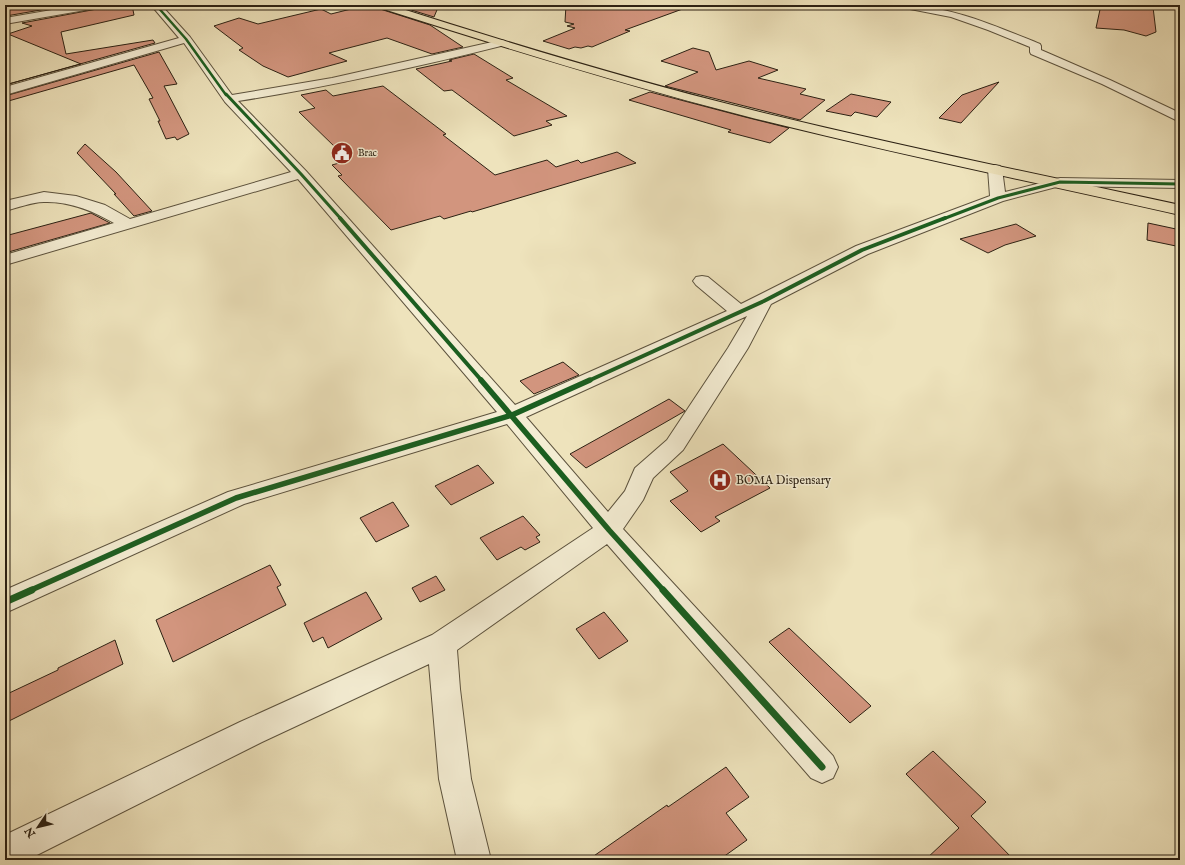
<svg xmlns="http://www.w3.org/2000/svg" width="1185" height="865" viewBox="0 0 1185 865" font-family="'IM FELL English',serif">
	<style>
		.building { fill: #d2957e; stroke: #2c2113 }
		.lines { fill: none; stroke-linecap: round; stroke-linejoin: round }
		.minor-casing { stroke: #5c523d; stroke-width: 2 }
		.major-casing { stroke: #2c2113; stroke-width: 2 }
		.minor { fill: #f4edd3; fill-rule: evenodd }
		.major { fill: #eee3bc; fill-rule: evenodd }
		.cycleway-far4-casing { stroke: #f4edd3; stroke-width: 3.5 }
		.cycleway-far3-casing { stroke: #f4edd3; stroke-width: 4.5 }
		.cycleway-far2-casing { stroke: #f4edd3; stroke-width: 6 }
		.cycleway-far1-casing { stroke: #f4edd3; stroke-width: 8 }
		.cycleway-casing { stroke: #f4edd3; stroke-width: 10 }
		.cycleway-far4 { stroke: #1b5e20; stroke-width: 2.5 }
		.cycleway-far3 { stroke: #1b5e20; stroke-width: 3 }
		.cycleway-far2 { stroke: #1b5e20; stroke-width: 4 }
		.cycleway-far1 { stroke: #1b5e20; stroke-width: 5.5 }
		.cycleway { stroke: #1b5e20; stroke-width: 7 }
		.labels { text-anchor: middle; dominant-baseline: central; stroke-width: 3; stroke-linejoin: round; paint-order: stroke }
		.far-poi-label { font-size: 10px; fill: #2c2113; stroke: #f4edd3; text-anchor: start }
		.poi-label { font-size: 12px; fill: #2c2113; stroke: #f4edd3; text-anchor: start }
	</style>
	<rect width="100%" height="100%" fill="#eee3bc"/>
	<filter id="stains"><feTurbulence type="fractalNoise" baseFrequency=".005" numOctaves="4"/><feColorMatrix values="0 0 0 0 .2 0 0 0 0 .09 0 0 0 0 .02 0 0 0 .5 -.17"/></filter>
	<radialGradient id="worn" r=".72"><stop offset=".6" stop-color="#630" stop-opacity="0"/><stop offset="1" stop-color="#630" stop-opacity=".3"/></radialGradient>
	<g class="building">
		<path d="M5,5H56L58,7L6,16Z"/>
		<path d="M112,5H132L134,15L61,32L66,54L153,40L155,43L5,85L81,64L8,34L32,26L22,23L97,9Z"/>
		<path d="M367,5H374L377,8L430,25L463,47L432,54L387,38L329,53L347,61L288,77L263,66L239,50L243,48L214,26L239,18L258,24L321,9L331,14Z"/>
		<path d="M395,5H439L434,17Z"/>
		<path d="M566,5H688V7L625,30L630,31L592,47L588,46L581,48L575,47L569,49L543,41L575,28L567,26L574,24L565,22Z"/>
		<path d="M1101,5L1132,8V5H1149V7H1153L1156,32L1146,36L1124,30L1096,28Z"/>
		<path d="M693,48L709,52L716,70L749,61L778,70L758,78L806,89L800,94L825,100L800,120L665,86L698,72L661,61Z"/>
		<path d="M159,52L177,84L164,86L189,134L177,140L175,137L166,139L158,121H160L149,99L153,98L134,65L5,102V96Z"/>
		<path d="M474,54L513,78L506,80L567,116L546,121L552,125L514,136L452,90L444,91L416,69L452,61L449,60Z"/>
		<path d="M999,82L961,123L939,118L962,95Z"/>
		<path d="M383,86L446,134L443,135L495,175L547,160L556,167L578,160L581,163L617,152L636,163L472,212L471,211L444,219L440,216L391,230L338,176L342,175L332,165L346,161L334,150L337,149L299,112L315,108L301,95L326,90L333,96Z"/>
		<path d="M650,92L745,117L789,128L770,143L728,132L731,130L629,100Z"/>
		<path d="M851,94L891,102L877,117L855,112L851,116L826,111Z"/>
		<path d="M85,144L116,172L152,211L134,216L114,194H116L77,153Z"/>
		<path d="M91,213L110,223L5,253V236Z"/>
		<path d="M1148,223L1176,229V246L1147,240Z"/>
		<path d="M1016,224L1036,236L1005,245L988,253L960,239Z"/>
		<path d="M563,362L579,375L534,394L520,381Z"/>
		<path d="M669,399L685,411L586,468L570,454Z"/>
		<path d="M723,444L770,488L715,517L720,521L701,532L670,501L688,491L670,472Z"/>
		<path d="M478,465L494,483L451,505L435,486Z"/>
		<path d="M393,502L409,526L376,542L360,518Z"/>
		<path d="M523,516L540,535L536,537L540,542L525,550L521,547L497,560L480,538Z"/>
		<path d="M270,565L281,585L277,587L286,605L173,662L156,620Z"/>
		<path d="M436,576L445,590L420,602L412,588Z"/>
		<path d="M366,592L382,619L328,648L323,637L313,642L304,623Z"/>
		<path d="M604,612L628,641L599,659L576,629Z"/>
		<path d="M789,628L871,706L850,723L769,642Z"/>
		<path d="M115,640L123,664L5,723V695L58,670V668Z"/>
		<path d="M933,751L986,802L971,816L1014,860H925L959,828L906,774Z"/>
		<path d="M726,767L749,797L726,813L747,840L719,860H588L667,805L668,807Z"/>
	</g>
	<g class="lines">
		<g class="minor-casing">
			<g id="minor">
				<path d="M81,5H102L97,8L5,24V18Z"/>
				<path d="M151,5H161L190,37L232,95L332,78L501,40L505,41L506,43L505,45C417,67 328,87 238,101L306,171L515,405L727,311L696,285L693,281L696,277L702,276L708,277L741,304L856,246L990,196L988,169L990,166L995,165L1000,166L1002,169L1005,192L1060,178L1180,180V188L1060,186L1003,201L868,254L771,304L748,348L683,450L653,478L643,500L623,529L833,756L838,767L833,778L822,783L811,778L607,544L457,650L460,689L471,779L491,860H457L439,779L429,664L262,742L27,860H5V835L240,722L432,635L593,528L507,424L244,504L5,613V590L228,492L497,412L298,179L5,265V255L114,223C93,211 70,201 44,202C32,202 17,208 5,211V201L44,192L76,196L105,205L130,219L291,172L225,102L184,43L5,95V87L179,38ZM747,316L728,348L667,440L635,468L625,491L608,512L526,417Z"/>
				<path d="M900,5C949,5 995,26 1040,44L1041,46V50L1110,80L1180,113V122L1102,84L1031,54L1030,52V47L988,30L951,17L905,8Z"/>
			</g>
		</g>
		<g class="major-casing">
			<path id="major" d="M375,5H390C509,43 630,80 752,110C894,145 1037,174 1180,205V215C1035,182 889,153 745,116C621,84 499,46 377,7Z"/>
		</g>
		<use href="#minor" class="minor"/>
		<use href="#major" class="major"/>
		<g class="cycleway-far4-casing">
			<path id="cycleway-far4" d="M156,5L186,39L226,95"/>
		</g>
		<g class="cycleway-far3-casing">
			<g id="cycleway-far3">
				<path d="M226,94L301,174L341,219"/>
				<path d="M943,219L998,198L1060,182L1180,184"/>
			</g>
		</g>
		<g class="cycleway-far2-casing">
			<g id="cycleway-far2">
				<path d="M340,218L482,381"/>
				<path d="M588,381L764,301L862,250L945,218"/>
			</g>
		</g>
		<g class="cycleway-far1-casing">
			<g id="cycleway-far1">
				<path d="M481,380L609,530L664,591"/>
				<path d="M29,591L236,498L512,415L590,380"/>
			</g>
		</g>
		<g class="cycleway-casing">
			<g id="cycleway">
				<path d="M663,590L822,767"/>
				<path d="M5,602L32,590"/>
			</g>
		</g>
		<use href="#cycleway-far4" class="cycleway-far4"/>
		<use href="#cycleway-far3" class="cycleway-far3"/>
		<use href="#cycleway-far2" class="cycleway-far2"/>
		<use href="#cycleway-far1" class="cycleway-far1"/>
		<use href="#cycleway" class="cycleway"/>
	</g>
	<defs>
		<g id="civic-disc" transform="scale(1.15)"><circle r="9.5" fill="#8f2418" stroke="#f4edd3"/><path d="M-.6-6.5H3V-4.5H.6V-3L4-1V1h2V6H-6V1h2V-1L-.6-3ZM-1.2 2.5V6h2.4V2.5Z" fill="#fff"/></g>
		<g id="hospital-disc" transform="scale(1.15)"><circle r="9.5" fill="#8f2418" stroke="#f4edd3"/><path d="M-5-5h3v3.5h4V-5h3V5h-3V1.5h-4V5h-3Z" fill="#fff"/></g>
	</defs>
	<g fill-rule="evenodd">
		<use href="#civic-disc" x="342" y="153"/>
		<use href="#hospital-disc" x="720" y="480"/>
	</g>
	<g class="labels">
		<g class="far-poi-label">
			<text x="358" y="153">Brac</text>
		</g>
		<g class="poi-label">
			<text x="736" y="480">BOMA Dispensary</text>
		</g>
	</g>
	<rect width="1185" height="865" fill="none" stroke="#eee3bc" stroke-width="20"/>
	<rect x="6" y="6" width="1173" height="853" fill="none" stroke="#2c2113" stroke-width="2"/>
	<rect x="10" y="10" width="1165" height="845" fill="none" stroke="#2c2113"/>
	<g transform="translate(38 827) rotate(235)" stroke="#f4edd3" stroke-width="3" paint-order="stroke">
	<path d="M0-3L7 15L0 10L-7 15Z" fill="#2c2113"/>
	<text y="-6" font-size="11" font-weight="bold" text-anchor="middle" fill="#2c2113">N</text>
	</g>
	<rect width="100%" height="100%" filter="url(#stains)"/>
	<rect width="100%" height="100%" fill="url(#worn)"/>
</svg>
